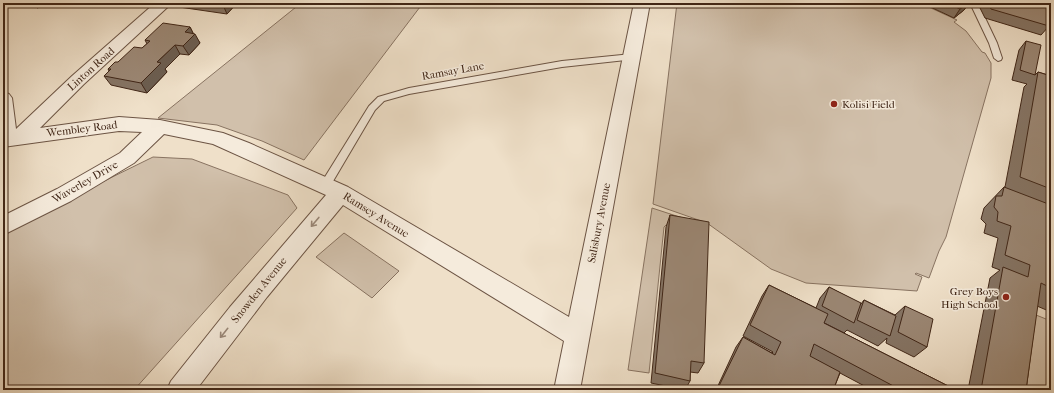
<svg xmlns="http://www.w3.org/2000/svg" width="1054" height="393" viewBox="0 0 1054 393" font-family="'IM FELL French Canon',serif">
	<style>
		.green { fill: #d1c0ab; stroke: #887361 }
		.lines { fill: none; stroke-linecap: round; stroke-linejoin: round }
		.lane-casing { stroke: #6c5444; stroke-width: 2 }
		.street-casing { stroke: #6c5444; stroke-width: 2 }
		.lane { fill: #f5ebdc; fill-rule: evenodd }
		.street { fill: #f5ebdc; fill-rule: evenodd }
		.wall { fill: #857464; stroke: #402617 }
		.shaded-wall { fill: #6c5e51; stroke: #402617 }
		.building { fill: #9b8774; stroke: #402617 }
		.oneway { stroke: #9a887a }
		.poi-dot { fill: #8f2418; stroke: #f5ebdc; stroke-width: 1.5 }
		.labels { text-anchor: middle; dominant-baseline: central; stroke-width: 3; stroke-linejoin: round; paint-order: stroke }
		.street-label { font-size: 11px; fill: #402617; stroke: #f5ebdc }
		.poi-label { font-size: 11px; fill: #402617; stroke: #f5ebdc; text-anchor: start }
	</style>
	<rect width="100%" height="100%" fill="#efe0c9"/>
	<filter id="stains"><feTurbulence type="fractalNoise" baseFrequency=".005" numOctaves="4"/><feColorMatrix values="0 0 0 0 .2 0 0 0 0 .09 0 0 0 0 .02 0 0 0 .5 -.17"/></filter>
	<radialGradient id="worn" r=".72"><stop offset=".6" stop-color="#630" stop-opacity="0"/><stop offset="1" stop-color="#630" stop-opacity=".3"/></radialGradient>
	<g class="green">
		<path d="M301,3H423L304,160L262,141L217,125L158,118Z"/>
		<path d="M677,3H920L957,20L954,22L966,31L982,52L985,53L991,63V78L946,237L939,251L929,278L916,273L915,274L922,277L917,291L806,283L771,269L707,223L653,204Z"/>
		<path d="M153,157L192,159L288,195L297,208L134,390H3V235L94,186Z"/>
		<path d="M652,208L701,224L707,233L666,225L664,227L649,373L628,370Z"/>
		<path d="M344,233L399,271L372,298L316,257Z"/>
		<path d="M1036,315L1051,321V390H1026Z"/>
	</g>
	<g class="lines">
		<g class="lane-casing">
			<g id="lane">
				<path d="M970,3H978L997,43L1002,58L1001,60L998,61L994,58L989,43Z"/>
				<path d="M632,54L636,57L635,59L562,67L409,94L384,101L375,110L329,188L325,189L321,188L320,185L369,106L378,97L409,88L562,61Z"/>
			</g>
		</g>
		<g class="street-casing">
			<path id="street" d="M155,3H172L84,84L40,128L119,117L160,120L223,133L249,143L348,187L569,317L634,3H650L580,390H554L564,341L343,205L267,297L196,390H167L171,381L230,307L326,195L213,144L164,134L134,163L71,201L3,235V216L57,189L120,153L142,132L119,131L3,147V92L9,94L12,98L16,129L72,76Z"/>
		</g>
		<use href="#lane" class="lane"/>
		<use href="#street" class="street"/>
	</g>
	<g class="wall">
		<path d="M177,3H237L227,14L179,7Z"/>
		<path d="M925,3H969L964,10L954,18L924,4Z"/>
		<path d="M978,3H1051V24L1049,26L1041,35L985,18L979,6Z"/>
		<path d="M190,27L193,33L200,43L189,55L180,54L165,69L167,72L147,93L111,85L104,76L109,71L108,69L142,48L147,44L145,40Z"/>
		<path d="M1026,41L1035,75L1038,72L1051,76V247H1049L1048,253L1051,255V312L1037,306L1026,390H968L990,278L1000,270L992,267L998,238L984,233L986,224L981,219L984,208L1004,187H1005L1024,87L1027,84L1012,80L1019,50Z"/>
		<path d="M670,215L704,363L698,373L690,372V381L685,390L651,383L666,227Z"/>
		<path d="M769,285L816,308L820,298L829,287L861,304L864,300L895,315L905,306L927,347L914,357L886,343L887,338L878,346L847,330L844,333L824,323L956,390H872L840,373L834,388L837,390H716L736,347L743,337L772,353L773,352L743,336L762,296Z"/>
	</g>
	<g class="shaded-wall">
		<path d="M28,3H54L37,8L34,4L29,5Z"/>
		<path d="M224,3H237L227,14L223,5Z"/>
		<path d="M968,3H969L964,10L954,18L960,9Z"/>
		<path d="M190,27L194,35L195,34L200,43L189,55L183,46L185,32Z"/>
		<path d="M175,45L180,54L165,69L167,72L147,93L141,83L157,62Z"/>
	</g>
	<g class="building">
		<path d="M210,3H224L223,5Z"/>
		<path d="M947,3H968L960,9Z"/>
		<path d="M988,3H1051V16L1050,15L1049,26L991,9Z"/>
		<path d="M163,23L190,27L185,32L195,34L183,46L175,45L157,62L161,63L141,83L104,76L111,69H108L115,62H118L134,47L142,48L150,41L145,40Z"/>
		<path d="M1026,41L1041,45L1035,75L1020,70Z"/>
		<path d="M1038,72L1051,76V189L1020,177Z"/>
		<path d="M1004,187L1051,205V236L1048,253L1051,255V288L1041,283L1026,390H981L1003,267L1028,277L1030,265L1005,255L1011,226L997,221L998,212L994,207L996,196H1002Z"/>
		<path d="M670,215L709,222L704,363L691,361L690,381L655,373Z"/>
		<path d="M769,285L828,314L824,323L956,390H901L814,344L810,356L840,372L834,388L837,390H717L743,337L775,355L781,342L750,325Z"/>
		<path d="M829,287L861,303L854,323L822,306Z"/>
		<path d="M864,300L896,316L890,336L857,320Z"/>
		<path d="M905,306L933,319L927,347L898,332Z"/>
	</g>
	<defs><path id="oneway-shaft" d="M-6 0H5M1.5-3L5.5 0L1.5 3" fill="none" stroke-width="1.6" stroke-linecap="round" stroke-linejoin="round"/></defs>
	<g class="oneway">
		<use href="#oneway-shaft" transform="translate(315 222) rotate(130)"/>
		<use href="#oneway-shaft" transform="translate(224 333) rotate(129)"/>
	</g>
	<g class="poi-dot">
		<circle cx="834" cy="104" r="4"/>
		<circle cx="1006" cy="297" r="4"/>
	</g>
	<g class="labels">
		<g class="street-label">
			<text transform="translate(91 69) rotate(-42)">Linton Road</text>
			<text transform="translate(453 71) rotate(-10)">Ramsay Lane</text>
			<text transform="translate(82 129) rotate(-7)">Wembley Road</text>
			<text transform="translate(85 182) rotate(-30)">Waverley Drive</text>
			<text transform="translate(376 215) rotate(32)">Ramsey Avenue</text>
			<text transform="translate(599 223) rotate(-79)">Salisbury Avenue</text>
			<text transform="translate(259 290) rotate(-51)">Snowden Avenue</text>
		</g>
		<g class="poi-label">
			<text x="842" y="104">Kolisi Field</text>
			<text x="998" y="291" text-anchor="end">Grey Boys<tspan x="998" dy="13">High School</tspan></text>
		</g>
	</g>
	<rect width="1054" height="393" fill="none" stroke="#efe0c9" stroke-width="16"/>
	<rect x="4" y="4" width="1046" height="385" fill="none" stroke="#402617" stroke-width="2"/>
	<rect x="8" y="8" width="1038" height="377" fill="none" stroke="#402617"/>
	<rect width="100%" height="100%" filter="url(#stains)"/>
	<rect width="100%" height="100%" fill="url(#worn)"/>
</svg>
